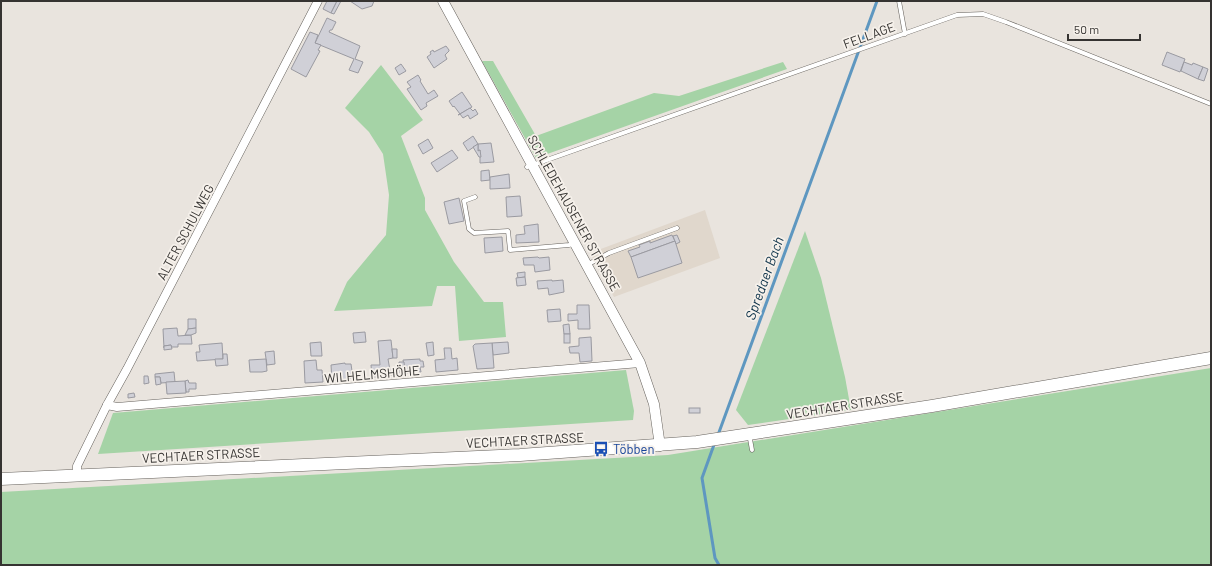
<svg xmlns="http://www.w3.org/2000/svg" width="1212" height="566" viewBox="0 0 1212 566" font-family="Barlow,sans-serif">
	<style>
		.built { fill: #e0d7cc }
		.green { fill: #a5d3a6 }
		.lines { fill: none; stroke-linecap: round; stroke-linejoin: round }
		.stream { stroke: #5e97c0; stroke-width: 3 }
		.building { fill: #d0d0d7; stroke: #9a9aa1 }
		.service-casing { stroke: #66625d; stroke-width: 5 }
		.minor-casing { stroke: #66625d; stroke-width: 9 }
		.tertiary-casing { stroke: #66625d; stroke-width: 11 }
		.secondary-casing { stroke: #66625d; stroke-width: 13 }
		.service { stroke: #fff; stroke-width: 4 }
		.minor { stroke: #fff; stroke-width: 8 }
		.tertiary { stroke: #fff; stroke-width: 10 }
		.secondary { stroke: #fff; stroke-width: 12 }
		.labels { text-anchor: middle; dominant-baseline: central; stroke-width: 3.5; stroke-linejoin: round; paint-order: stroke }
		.street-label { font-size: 13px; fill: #353331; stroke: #f6f1eb }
		.transit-label { font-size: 13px; fill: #164399; stroke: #f6f1eb; text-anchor: start }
		.water-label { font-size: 14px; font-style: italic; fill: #0c3148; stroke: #f6f1eb }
	</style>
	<rect width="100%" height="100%" fill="#e9e4de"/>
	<path class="built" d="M705,210L720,258L614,297L590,253Z"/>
	<g class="green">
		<path d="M482,61H493L536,136L654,93L679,96L783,62L787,69L536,158Z"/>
		<path d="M381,65L423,120L401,136L425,198V210L454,262L484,302H503L506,337L459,341L455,286H437L432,306L334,311L347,282L386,235L389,195L383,154L369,132L345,108Z"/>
		<path d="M805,231L821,278L845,377L851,410L748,425L736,410Z"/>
		<path d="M1211,368V565H1V492L668,455Z"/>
		<path d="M626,370L634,411L633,420L98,454L113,413Z"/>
	</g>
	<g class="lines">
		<g class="stream">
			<path d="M718,435L877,1"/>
			<path d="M715,442L702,478L715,558L719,565"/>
		</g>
	</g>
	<g class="building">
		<path d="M327,1H337L331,13L323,9Z"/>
		<path d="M337,1H341L334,14L331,13Z"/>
		<path d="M350,1H374L372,6L362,9Z"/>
		<path d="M327,18L336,22L332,30H330L329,32L360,46L355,59L363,62L358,73L349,70L354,59L315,43Z"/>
		<path d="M310,32L318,35L315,43L321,45L318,50L320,51L306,77L291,69Z"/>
		<path d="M446,46L449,50V51L445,55L447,59L434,68L427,57L431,54L430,52L433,50L434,52Z"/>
		<path d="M1167,52L1185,59L1180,72L1162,65Z"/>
		<path d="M1184,62L1192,65L1193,63L1203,67L1198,79L1181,71Z"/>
		<path d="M401,64L406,71L399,75L395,68Z"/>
		<path d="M1203,67L1208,69L1204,81L1198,79Z"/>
		<path d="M418,75L421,80L420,81L428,94L434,90L438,96L426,103L427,106L421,110L407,89L411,87L407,82Z"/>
		<path d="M462,92L472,107L458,115L460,114L454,106L453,107L449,101Z"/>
		<path d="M470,108L473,111L475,109L478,114L470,119L468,115L463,118L460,114Z"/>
		<path d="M473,136L478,144L468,151L463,143Z"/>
		<path d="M428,139L433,148L423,154L418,145Z"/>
		<path d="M491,143L494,162L480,163V150L478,151V144Z"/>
		<path d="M478,144V151L480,150L481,157H479L473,147Z"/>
		<path d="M452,150L458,158L437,172L431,163Z"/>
		<path d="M489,170L490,180L481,181V171Z"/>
		<path d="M509,174L510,188L490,189V177Z"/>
		<path d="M520,196L522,216L507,217L506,197Z"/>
		<path d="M459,198L464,221L449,224L444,202Z"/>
		<path d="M538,224L539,242L516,243V235L525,234L524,226Z"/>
		<path d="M672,235L675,241L631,257L628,251L640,247L639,245L650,241V243Z"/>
		<path d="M677,235L680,242L676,244L673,236Z"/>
		<path d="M502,237L503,251L485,253L484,238Z"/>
		<path d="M675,241L682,263L638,278L631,257Z"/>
		<path d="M538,257L539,258L549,257L550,270L535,272L534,265H524L523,258Z"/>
		<path d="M525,272V277L518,278L517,273Z"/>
		<path d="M525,277L526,285L517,286L516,278Z"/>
		<path d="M552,280V281L563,280L564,292L549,295L548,288L538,289L537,281Z"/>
		<path d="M577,305H589L590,329H578V320L568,321V314H577Z"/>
		<path d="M560,309L561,321L548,322L547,310Z"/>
		<path d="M188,319H196V328L188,329Z"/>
		<path d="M569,324L570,334H564L563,325Z"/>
		<path d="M177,328L178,336L191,335L192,344H178V347H171V345L164,346V348L163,329Z"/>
		<path d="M196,328V333L191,335H185L188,329Z"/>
		<path d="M365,332L366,342L354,343L353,333Z"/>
		<rect x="564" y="334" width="6" height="9"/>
		<path d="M591,337L592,361L580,362L579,353H570L569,347L579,346V338Z"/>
		<path d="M391,340L393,358L388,359L391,376L372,377L371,365H380L378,341Z"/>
		<path d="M321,342L322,356H311L310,343Z"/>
		<path d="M433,342L434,355L428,356L426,343Z"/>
		<path d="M508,342L509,353L493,355L492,343Z"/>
		<path d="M222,343L223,359L197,361L196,352H200L199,345Z"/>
		<path d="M492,343L494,368L477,369L473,346L475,344Z"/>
		<path d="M171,345L172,349L164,350V346Z"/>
		<path d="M444,348H451L452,359L457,358L458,370L436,372L435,360L445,359Z"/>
		<path d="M392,349H397V358H393Z"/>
		<path d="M274,351L275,364L267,365L265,352Z"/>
		<path d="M223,354H227L228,365L216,366L215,359H223Z"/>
		<path d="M266,359L267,371L262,372H250L249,360Z"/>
		<path d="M420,359V361H423L424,367H420L421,372H416L417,374L405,373L403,360Z"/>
		<path d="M316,360L317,370H322L323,382L305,383L304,361Z"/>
		<path d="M399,362H404L405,372L400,373Z"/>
		<path d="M345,363V364H351L353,378L346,379V380H332L331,365Z"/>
		<path d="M174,372L175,382L161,383L160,377H155V374Z"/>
		<path d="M144,376H148L149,383L144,384Z"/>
		<path d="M155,377H160L161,384L156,385Z"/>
		<path d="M188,380L189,383H196V389H189V392H186L185,381Z"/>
		<path d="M185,381L186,393L167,394L166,382Z"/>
		<path d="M134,393L135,397L128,398V394Z"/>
		<rect x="689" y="408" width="11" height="5"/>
	</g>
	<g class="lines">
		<g class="service-casing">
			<g id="service">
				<path d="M899,1L905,34"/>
				<path d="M527,167L957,15L983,14L1006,22L1211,104"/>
				<path d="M475,197L464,201L469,229L474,233L508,231L510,250L569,245L575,243"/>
				<path d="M587,265L609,253L677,228"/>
				<path d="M750,439L752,450"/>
			</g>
		</g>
		<g class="minor-casing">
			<g id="minor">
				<path d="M107,405L117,407L640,363"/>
				<path d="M77,475V466L107,405L127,369L318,1"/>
			</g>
		</g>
		<g class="tertiary-casing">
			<path id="tertiary" d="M443,1L640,363L654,404L660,446"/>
		</g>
		<g class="secondary-casing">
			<path id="secondary" d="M1,479L520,455L697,442L932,406L1211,358"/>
		</g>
		<use href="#service" class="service"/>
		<use href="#minor" class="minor"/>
		<use href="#tertiary" class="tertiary"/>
		<use href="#secondary" class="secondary"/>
	</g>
	<defs>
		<g id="bus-bare" transform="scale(1.2)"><path d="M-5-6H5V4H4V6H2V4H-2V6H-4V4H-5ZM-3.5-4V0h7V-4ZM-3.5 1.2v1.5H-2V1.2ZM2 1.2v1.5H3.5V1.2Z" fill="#1a4fb4" stroke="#f6f1eb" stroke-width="2.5" paint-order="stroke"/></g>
	</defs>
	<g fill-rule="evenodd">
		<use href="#bus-bare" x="601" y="449"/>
	</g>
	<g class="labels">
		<g class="street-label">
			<text transform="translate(869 35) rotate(-20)">FELLAGE</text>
			<text transform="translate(574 213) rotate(61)">SCHLEDEHAUSENER STRASSE</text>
			<text transform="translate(185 232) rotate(-62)">ALTER SCHULWEG</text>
			<text transform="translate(372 374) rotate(-5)">WILHELMSHÖHE</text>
			<text transform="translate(845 405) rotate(-9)">VECHTAER STRASSE</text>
			<text transform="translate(525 440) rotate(-3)">VECHTAER STRASSE</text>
			<text transform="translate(201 455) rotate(-3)">VECHTAER STRASSE</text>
		</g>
		<g class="transit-label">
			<text x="613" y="449">Többen</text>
		</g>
		<g class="water-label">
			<text transform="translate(764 278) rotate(-70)">Spredaer Bach</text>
		</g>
	</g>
	<rect width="1212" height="566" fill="none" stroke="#353331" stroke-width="4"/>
	<path d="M1068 34v6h72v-6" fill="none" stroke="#353331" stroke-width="2"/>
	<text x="1074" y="34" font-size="12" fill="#353331" stroke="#f6f1eb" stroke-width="3" paint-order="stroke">50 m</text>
</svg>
